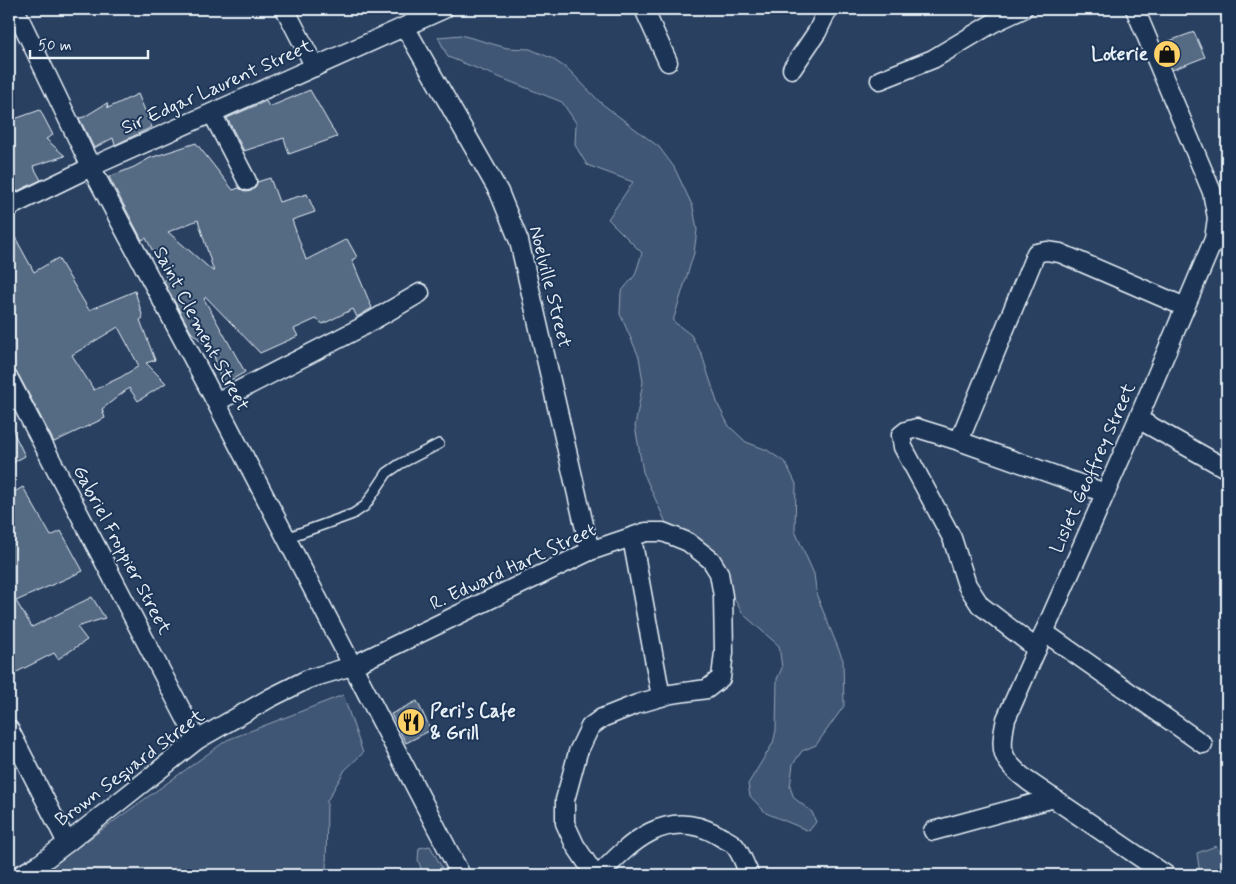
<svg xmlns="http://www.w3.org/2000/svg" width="1236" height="884" viewBox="0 0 1236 884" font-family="Mynerve,sans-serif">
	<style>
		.green { fill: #415774; stroke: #94a4b6 }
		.building { fill: #556a83; stroke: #e8f1f8; fill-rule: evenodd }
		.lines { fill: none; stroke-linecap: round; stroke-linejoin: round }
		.lane-casing { stroke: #e8f1f8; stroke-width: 12 }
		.street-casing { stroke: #e8f1f8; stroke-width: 21 }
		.lane { stroke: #1d3557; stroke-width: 9 }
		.street { stroke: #1d3557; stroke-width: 18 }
		.labels { text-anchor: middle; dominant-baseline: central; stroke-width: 4; stroke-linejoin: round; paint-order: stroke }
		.poi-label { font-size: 19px; font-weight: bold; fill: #e8f1f8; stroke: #1d3557; text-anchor: end }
		.street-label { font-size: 19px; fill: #e8f1f8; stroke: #1d3557 }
	</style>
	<rect width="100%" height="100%" fill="#294061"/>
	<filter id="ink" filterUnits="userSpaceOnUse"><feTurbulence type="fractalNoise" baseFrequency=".02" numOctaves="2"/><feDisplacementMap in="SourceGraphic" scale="10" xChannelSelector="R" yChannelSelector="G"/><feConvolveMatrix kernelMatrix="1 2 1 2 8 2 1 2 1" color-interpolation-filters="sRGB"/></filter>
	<g filter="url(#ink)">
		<g class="green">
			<path d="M461,35L507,48L530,49L551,58L569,70L601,103L659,147L674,167L693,207L697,230L694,253L673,321L691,335L702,355L718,405L729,426L746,442L767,450L786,463L796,484L795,531L814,574L817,596L843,660L844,706L816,745L802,751L793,764L790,787L794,798L812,812L816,822L809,831L766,813L750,796L748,784L773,743L776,730L777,679L782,668L779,646L743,614L724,582L708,573L667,525L643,472L635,426L643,382L639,357L620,314L621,292L635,275L642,253L608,219L633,182L587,165L575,145L576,123L562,102L448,57L438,37Z"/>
			<path d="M343,695L363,753L345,770L327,801L326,875H39L227,740Z"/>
			<path d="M430,846L446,875H421L422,871L418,860L419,848Z"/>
			<path d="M1216,846L1227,864V875H1200L1197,853Z"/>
		</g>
		<g class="building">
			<path d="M1194,32L1205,57L1172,70L1161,44Z"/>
			<path d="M310,90L337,137L289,154L284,138L244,151L227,118L266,101L269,107Z"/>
			<path d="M138,94L152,127L115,145L113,138L94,148L79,118L84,117L107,103L108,108Z"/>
			<path d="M40,110L53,135L46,139L65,156L33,166L41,180L9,195V121Z"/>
			<path d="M196,143L233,190L239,188L246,192L251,191L256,187L257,182L270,178L279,202L307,194L315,212L292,220L306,260L347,239L357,257L352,260L372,308L357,317L353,309L323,324L316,319L294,329L298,336L260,353L206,297L204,299L245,372L222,385L213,352L191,332L166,286L164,280L167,279L146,238L142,240L109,177L134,167L150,158ZM198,220L214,272L168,232Z"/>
			<path d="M9,226L34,272L58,258L89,310L135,291L143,318L140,320L155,360L146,363L166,383L138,401L129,388L102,409L105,418L54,442L18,374L9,366ZM118,327L139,366L121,377L94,390L72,355Z"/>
			<path d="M9,423L25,456L9,465Z"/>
			<path d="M23,487L51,536L61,531L83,571L16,601L32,627L92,597L105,618L77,627L87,640L58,659L54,653L9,676V495Z"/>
			<path d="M417,701L431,730L406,743L391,714Z"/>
		</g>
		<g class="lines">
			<g class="lane-casing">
				<path id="lane" d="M286,538L353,514L365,506L387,473L400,464L439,444"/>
			</g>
			<g class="street-casing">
				<g id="street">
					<path d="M15,9L91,167L206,383L461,875"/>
					<path d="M285,9L315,67"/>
					<path d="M644,9L668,62"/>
					<path d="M1135,9L1212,192L1217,218L1214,239L1138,419L1006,719C999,752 1001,760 1028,781L1166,875"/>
					<path d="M405,27L499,192L519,241L590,551"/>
					<path d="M792,69L817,32L828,9"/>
					<path d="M880,80L933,59L993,23L1023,9"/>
					<path d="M212,113L247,181"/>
					<path d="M9,207L91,167L444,9"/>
					<path d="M9,379L197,740"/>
					<path d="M216,402L358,329L420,293"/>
					<path d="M1138,419L1227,469"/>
					<path d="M959,441L1036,253L1047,251L1060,253L1185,307"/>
					<path d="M632,538L661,697"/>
					<path d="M1044,632L1203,744"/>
					<path d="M1037,649L980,605L967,585L952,538L903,447L901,435L906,431L917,428L959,441L1105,493"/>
					<path d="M9,729L67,843"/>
					<path d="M933,831L1054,798"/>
					<path d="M20,875L38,865L67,843L197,740L270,698L308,679L352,666L590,551L646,532H663L688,542L711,560L719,573L723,596L724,652L721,678L707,689L671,694L637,704L602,718L590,727L578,752L565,800V823L575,845L595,875"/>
					<path d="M599,875C631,842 666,807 716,834C721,838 731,841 735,846C741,853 744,863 748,871V875"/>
				</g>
			</g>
			<use href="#lane" class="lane"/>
			<use href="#street" class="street"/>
		</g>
	</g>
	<defs>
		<g id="shop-disc" transform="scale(1.4375)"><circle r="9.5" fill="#ffd166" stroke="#1d3557"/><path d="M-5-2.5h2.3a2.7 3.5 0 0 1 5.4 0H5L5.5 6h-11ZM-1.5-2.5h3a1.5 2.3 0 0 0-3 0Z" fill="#111"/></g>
		<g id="restaurant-disc" transform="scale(1.4375)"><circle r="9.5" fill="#ffd166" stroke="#1d3557"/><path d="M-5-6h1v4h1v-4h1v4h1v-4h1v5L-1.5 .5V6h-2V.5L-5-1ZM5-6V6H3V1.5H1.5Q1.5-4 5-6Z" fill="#111"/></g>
	</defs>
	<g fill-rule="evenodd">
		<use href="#shop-disc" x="1167" y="54"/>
		<use href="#restaurant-disc" x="411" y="722"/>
	</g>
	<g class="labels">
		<g class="poi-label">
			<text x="1148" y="54">Loterie</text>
			<text x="430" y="711" text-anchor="start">Peri's Cafe<tspan x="430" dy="22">&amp; Grill</tspan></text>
		</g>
		<g class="street-label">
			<text transform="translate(217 87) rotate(-24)">Sir Edgar Laurent Street</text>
			<text transform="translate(550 287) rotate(76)">Noelville Street</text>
			<text transform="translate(201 329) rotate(62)">Saint Clement Street</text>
			<text transform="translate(1093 468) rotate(-66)">Lislet Geoffrey Street</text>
			<text transform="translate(122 550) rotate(62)">Gabriel Froppier Street</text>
			<text transform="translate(513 567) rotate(-25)">R. Edward Hart Street</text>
			<text transform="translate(130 768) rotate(-37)">Brown Sequard Street</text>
		</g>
	</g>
	<rect width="1236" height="884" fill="none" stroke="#1d3557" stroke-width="30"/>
	<rect x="15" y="15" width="1206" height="854" fill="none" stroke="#e8f1f8" stroke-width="2" filter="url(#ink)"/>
	<path d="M30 50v8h118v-8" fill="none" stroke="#e8f1f8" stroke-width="2.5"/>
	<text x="38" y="50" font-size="15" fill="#e8f1f8" stroke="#1d3557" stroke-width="4" paint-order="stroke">50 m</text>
</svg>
